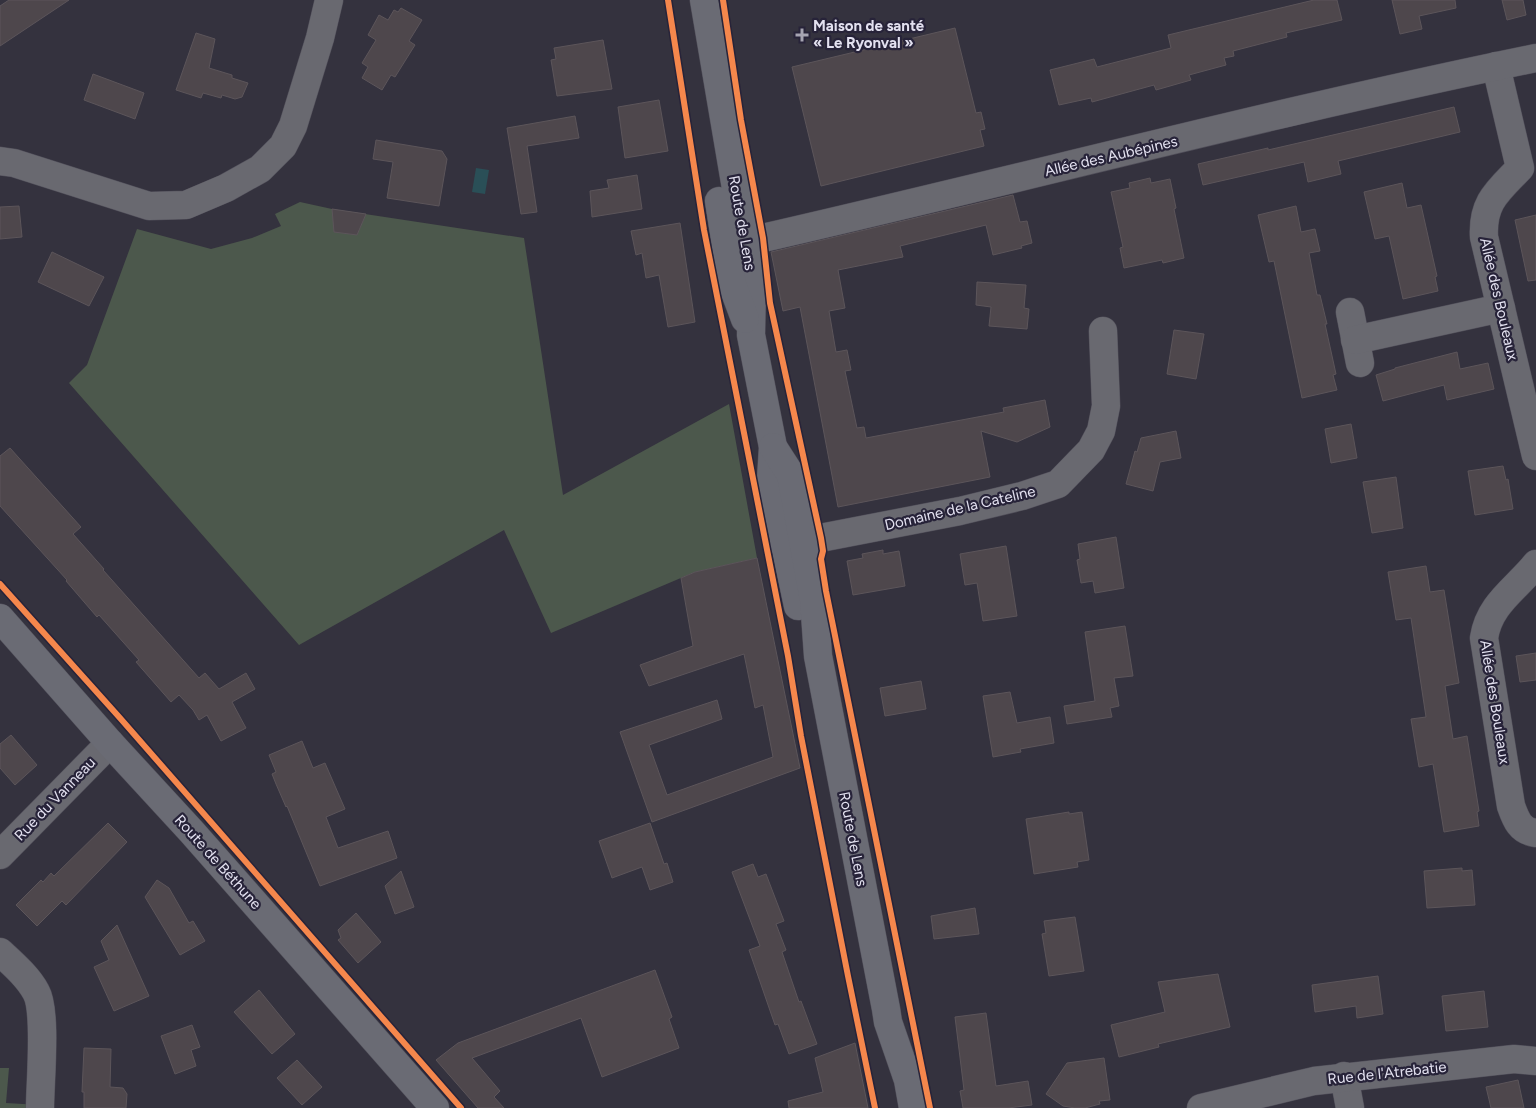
<svg xmlns="http://www.w3.org/2000/svg" width="1536" height="1108" viewBox="0 0 1536 1108" font-family="Figtree,sans-serif">
	<style>
		.green { fill: #4c584c }
		.water { fill: #2a4f57 }
		.building { fill: #4e474c; stroke: #5c555a }
		.lines { fill: none; stroke-linecap: round; stroke-linejoin: round }
		.minor-casing { stroke: #514f5a; stroke-width: 29 }
		.major-casing { stroke: #514f5a; stroke-width: 29 }
		.minor { stroke: #696970; stroke-width: 28 }
		.major { stroke: #6a6b74; stroke-width: 28 }
		.cycleway-casing { stroke: #272339; stroke-width: 9 }
		.cycleway { stroke: #f5874c; stroke-width: 6 }
		.poi-dot { fill: #a6a4b2; stroke: #272339; stroke-width: 2 }
		.labels { text-anchor: middle; dominant-baseline: central; stroke-width: 4.5; stroke-linejoin: round; paint-order: stroke }
		.poi-label { font-size: 15px; font-weight: bold; fill: #e3e1f0; stroke: #272339; text-anchor: start }
		.street-label { font-size: 15px; fill: #e3e1f0; stroke: #272339 }
	</style>
	<rect width="100%" height="100%" fill="#34323e"/>
	<g class="green">
		<path d="M300,202L332,209L524,238L563,495L729,404L757,558L695,572L551,633L504,530L299,645L69,383L87,365L137,229L211,249L252,238L281,226L275,214Z"/>
		<path d="M0,1068H9L6,1103L40,1105V1108H0Z"/>
	</g>
	<path class="water" d="M476,168L489,170L485,194L472,192Z"/>
	<g class="building">
		<path d="M9,0H69L0,46V6Z"/>
		<path d="M1314,0H1337L1342,20L1286,33L1287,37L1233,51L1234,56L1224,58L1226,65L1189,75L1191,80L1156,90L1154,85L1092,102L1091,98L1059,105L1050,70L1094,59L1097,67L1171,48L1168,35Z"/>
		<path d="M1392,0H1455L1456,8L1419,16L1422,29L1400,34Z"/>
		<path d="M1502,0H1523L1526,15L1507,20Z"/>
		<path d="M401,8L422,20L409,41L415,45L395,77L391,75L382,90L362,78L368,67L362,63L376,40L368,35L379,15L388,20L394,10L398,12Z"/>
		<path d="M955,28L976,113L981,112L985,129L980,130L984,146L821,186L792,67Z"/>
		<path d="M196,33L215,39L209,68L232,75V78L248,83L242,97L235,99L222,95L221,98L203,93L201,98L176,90Z"/>
		<path d="M603,40L612,89L557,96L551,60L556,59L554,48Z"/>
		<path d="M93,74L144,93L135,119L84,100Z"/>
		<path d="M659,100L668,151L625,158L618,107Z"/>
		<path d="M1454,107L1460,132L1338,161L1341,174L1308,182L1304,162L1203,185L1198,164L1268,148V150Z"/>
		<path d="M575,116L579,138L527,146L537,212L521,214L507,128Z"/>
		<path d="M376,140L442,151L447,159L439,206L387,198L393,162L373,159Z"/>
		<path d="M637,175L642,209L592,217L590,191L609,188L607,180Z"/>
		<path d="M1150,178L1151,183L1170,179L1176,208L1174,209L1184,258L1163,263L1162,260L1124,268L1120,248L1123,247L1111,192L1130,188L1129,183Z"/>
		<path d="M1402,183L1407,208L1421,205L1437,276L1435,277L1438,291L1403,299L1389,236L1375,239L1364,192Z"/>
		<path d="M1013,195L1020,222L1027,221L1032,243L1021,246L1022,248L993,255L986,225L900,246L903,257L838,270L845,308L829,311L836,352L847,350L851,370L845,371L857,428L864,427L866,438L1004,412L1003,408L1045,400L1050,427L1017,442L981,431L990,477L838,507L800,307L783,311L771,252Z"/>
		<path d="M19,206L22,237L0,239V207Z"/>
		<path d="M1296,206L1301,232L1315,229L1320,251L1309,253L1317,295H1320L1327,324H1325L1336,374L1333,375L1337,390L1302,398L1274,261L1269,262L1258,215Z"/>
		<path d="M332,209L366,214L357,235L334,232Z"/>
		<path d="M1536,215V280L1528,281L1515,220Z"/>
		<path d="M680,223L695,322L668,327L659,275L646,278L642,253L636,255L631,231Z"/>
		<path d="M52,252L104,277L89,306L38,282Z"/>
		<path d="M977,282L1026,285L1024,308L1029,309L1027,329L989,326L991,307L976,305Z"/>
		<path d="M1174,330L1204,334L1196,379L1167,374Z"/>
		<path d="M1457,352L1460,369L1488,363L1494,389L1447,400L1444,385L1383,401L1376,375L1395,369V368Z"/>
		<path d="M1351,424L1357,458L1331,463L1325,429Z"/>
		<path d="M1176,431L1181,458L1160,462L1153,491L1126,484L1135,451L1137,452L1141,438Z"/>
		<path d="M10,448L81,527L73,534L104,569L103,570L199,678L205,673L219,689L246,673L255,689L232,702L246,728L221,741L207,715L199,720L193,710L179,695L171,702L136,662L139,660L99,615L97,617L66,581L67,580L0,506V456Z"/>
		<path d="M1503,466L1506,480L1508,479L1513,509L1475,515L1468,471Z"/>
		<path d="M1396,477L1403,528L1372,533L1363,482Z"/>
		<path d="M1116,537L1124,588L1095,593L1093,581L1081,583L1077,560L1080,559L1078,544Z"/>
		<path d="M1006,546L1017,616L983,621L977,583L965,585L960,554Z"/>
		<path d="M883,550V554L899,551L905,586L853,595L847,561L863,558L862,554Z"/>
		<path d="M757,558L800,768L652,822L620,732L717,700L722,719L649,745L667,795L773,757L763,705L755,708L744,654L649,686L640,665L693,646L681,578L695,572Z"/>
		<path d="M1426,566L1430,592L1444,590L1459,683L1445,686L1453,739L1467,736L1479,811L1477,812L1479,826L1444,832L1433,764L1419,767L1411,719L1426,717L1411,618L1396,620L1388,572Z"/>
		<path d="M1125,626L1133,676L1114,678L1119,706L1110,708L1112,717L1067,724L1064,706L1095,701L1085,632Z"/>
		<path d="M1536,653V680L1520,682L1516,656Z"/>
		<path d="M921,681L926,709L885,716L880,688Z"/>
		<path d="M1010,692L1017,723L1050,717L1054,743L1020,749L1021,752L993,757L983,696Z"/>
		<path d="M11,735L37,765L15,785L0,768V744Z"/>
		<path d="M302,741L313,768L325,763L345,809L326,817L338,848L388,831L397,858L320,886L287,806L286,807L276,784L272,774L276,772L269,755Z"/>
		<path d="M1069,812V814L1082,812L1089,860L1077,862L1078,867L1034,874L1026,819Z"/>
		<path d="M108,823L127,842L66,905L62,901L37,926L16,905L41,880L43,882L51,873L54,876Z"/>
		<path d="M650,823L664,864L667,863L673,882L650,890L642,867L612,878L599,841Z"/>
		<path d="M753,864L758,877L766,874L784,921L776,924L786,950L782,952L799,1002L801,1001L817,1044L789,1054L778,1024L775,1025L749,950L760,946L732,872Z"/>
		<path d="M1462,868V871L1472,870L1475,905L1427,908L1424,871Z"/>
		<path d="M401,871L414,907L395,914L385,886Z"/>
		<path d="M157,880L169,888L189,923L193,921L205,941L180,955L145,897Z"/>
		<path d="M975,908L979,934L934,939L931,916Z"/>
		<path d="M356,913L381,942L358,963L338,940L341,938L338,930Z"/>
		<path d="M1075,917L1084,971L1049,976L1042,934L1046,933L1044,921Z"/>
		<path d="M117,925L149,996L114,1011L94,967L109,960L101,941Z"/>
		<path d="M655,970L672,1017L669,1019L679,1048L602,1077L581,1018L472,1058L500,1091L494,1097L504,1108H478L436,1060L458,1043Z"/>
		<path d="M1218,974L1230,1027L1158,1044L1159,1047L1119,1057L1111,1025L1165,1012L1158,982Z"/>
		<path d="M1378,976L1383,1014L1357,1018L1356,1006L1315,1012L1312,985Z"/>
		<path d="M259,990L295,1034L272,1054L234,1012Z"/>
		<path d="M1484,991L1488,1027L1446,1031L1442,996Z"/>
		<path d="M986,1013L996,1086L1028,1081L1032,1105L1008,1108H963L960,1091L964,1090L955,1017Z"/>
		<path d="M192,1025L200,1047L191,1050L196,1066L175,1074L161,1036Z"/>
		<path d="M855,1043L868,1108H789L788,1101L823,1092L815,1058Z"/>
		<path d="M84,1048L111,1049L110,1087L123,1088L127,1094L126,1108H84V1092H82Z"/>
		<path d="M1104,1058L1110,1100L1099,1101L1100,1104L1085,1108H1075L1063,1106L1046,1094L1067,1063Z"/>
		<path d="M297,1060L322,1087L302,1105L277,1078Z"/>
		<path d="M1518,1080L1524,1108H1491L1486,1087Z"/>
	</g>
	<g class="lines">
		<g class="minor-casing">
			<g id="minor">
				<path d="M1496,66L1520,168C1498,191 1482,202 1484,237L1536,456"/>
				<path d="M0,161L14,163L149,206L186,205L226,188L260,169L283,146L293,126L320,38L329,0"/>
				<path d="M726,245L763,238C1021,179 1277,111 1536,58"/>
				<path d="M1350,312L1360,363"/>
				<path d="M1355,340L1501,308"/>
				<path d="M784,545L960,511L1022,496L1058,484L1091,450L1101,431L1106,406L1103,331"/>
				<path d="M1536,564C1516,589 1489,604 1484,638L1511,806C1516,820 1520,831 1536,833"/>
				<path d="M0,855L110,743"/>
				<path d="M0,952C13,964 28,977 36,992C47,1011 40,1083 40,1108"/>
				<path d="M1344,1076L1350,1108"/>
				<path d="M1201,1108L1314,1081L1514,1059L1536,1061"/>
			</g>
		</g>
		<g class="major-casing">
			<g id="major">
				<path d="M704,0L749,265L752,282L751,335L773,447L771,479L798,606"/>
				<path d="M719,201L732,284L745,319"/>
				<path d="M773,447L791,475L814,600L818,656L886,1009L888,1022L908,1080L913,1108"/>
				<path d="M0,618L110,743L191,831L435,1108"/>
			</g>
		</g>
		<use href="#minor" class="minor"/>
		<use href="#major" class="major"/>
		<g class="cycleway-casing">
			<g id="cycleway">
				<path d="M668,0L704,230L788,656L801,736L848,976L875,1108"/>
				<path d="M723,0L741,120L763,238L770,303L821,538L823,551L821,559L826,591L930,1108"/>
				<path d="M0,584L120,718L461,1108"/>
			</g>
		</g>
		<use href="#cycleway" class="cycleway"/>
	</g>
	<path class="poi-dot" d="M799.5 27.5h5v5h5v5h-5v5h-5v-5h-5v-5h5z"/>
	<g class="labels">
		<g class="poi-label">
			<text x="813" y="26">Maison de santé<tspan x="813" dy="17">« Le Ryonval »</tspan></text>
		</g>
		<g class="street-label">
			<text transform="translate(1111 156) rotate(-13)">Allée des Aubépines</text>
			<text transform="translate(742 223) rotate(80)">Route de Lens</text>
			<text transform="translate(1499 299) rotate(77)">Allée des Bouleaux</text>
			<text transform="translate(960 508) rotate(-13)">Domaine de la Cateline</text>
			<text transform="translate(1495 702) rotate(81)">Allée des Bouleaux</text>
			<text transform="translate(55 799) rotate(-46)">Rue du Vanneau</text>
			<text transform="translate(853 839) rotate(79)">Route de Lens</text>
			<text transform="translate(218 862) rotate(48)">Route de Béthune</text>
			<text transform="translate(1387 1073) rotate(-6)">Rue de l'Atrebatie</text>
		</g>
	</g>
</svg>
